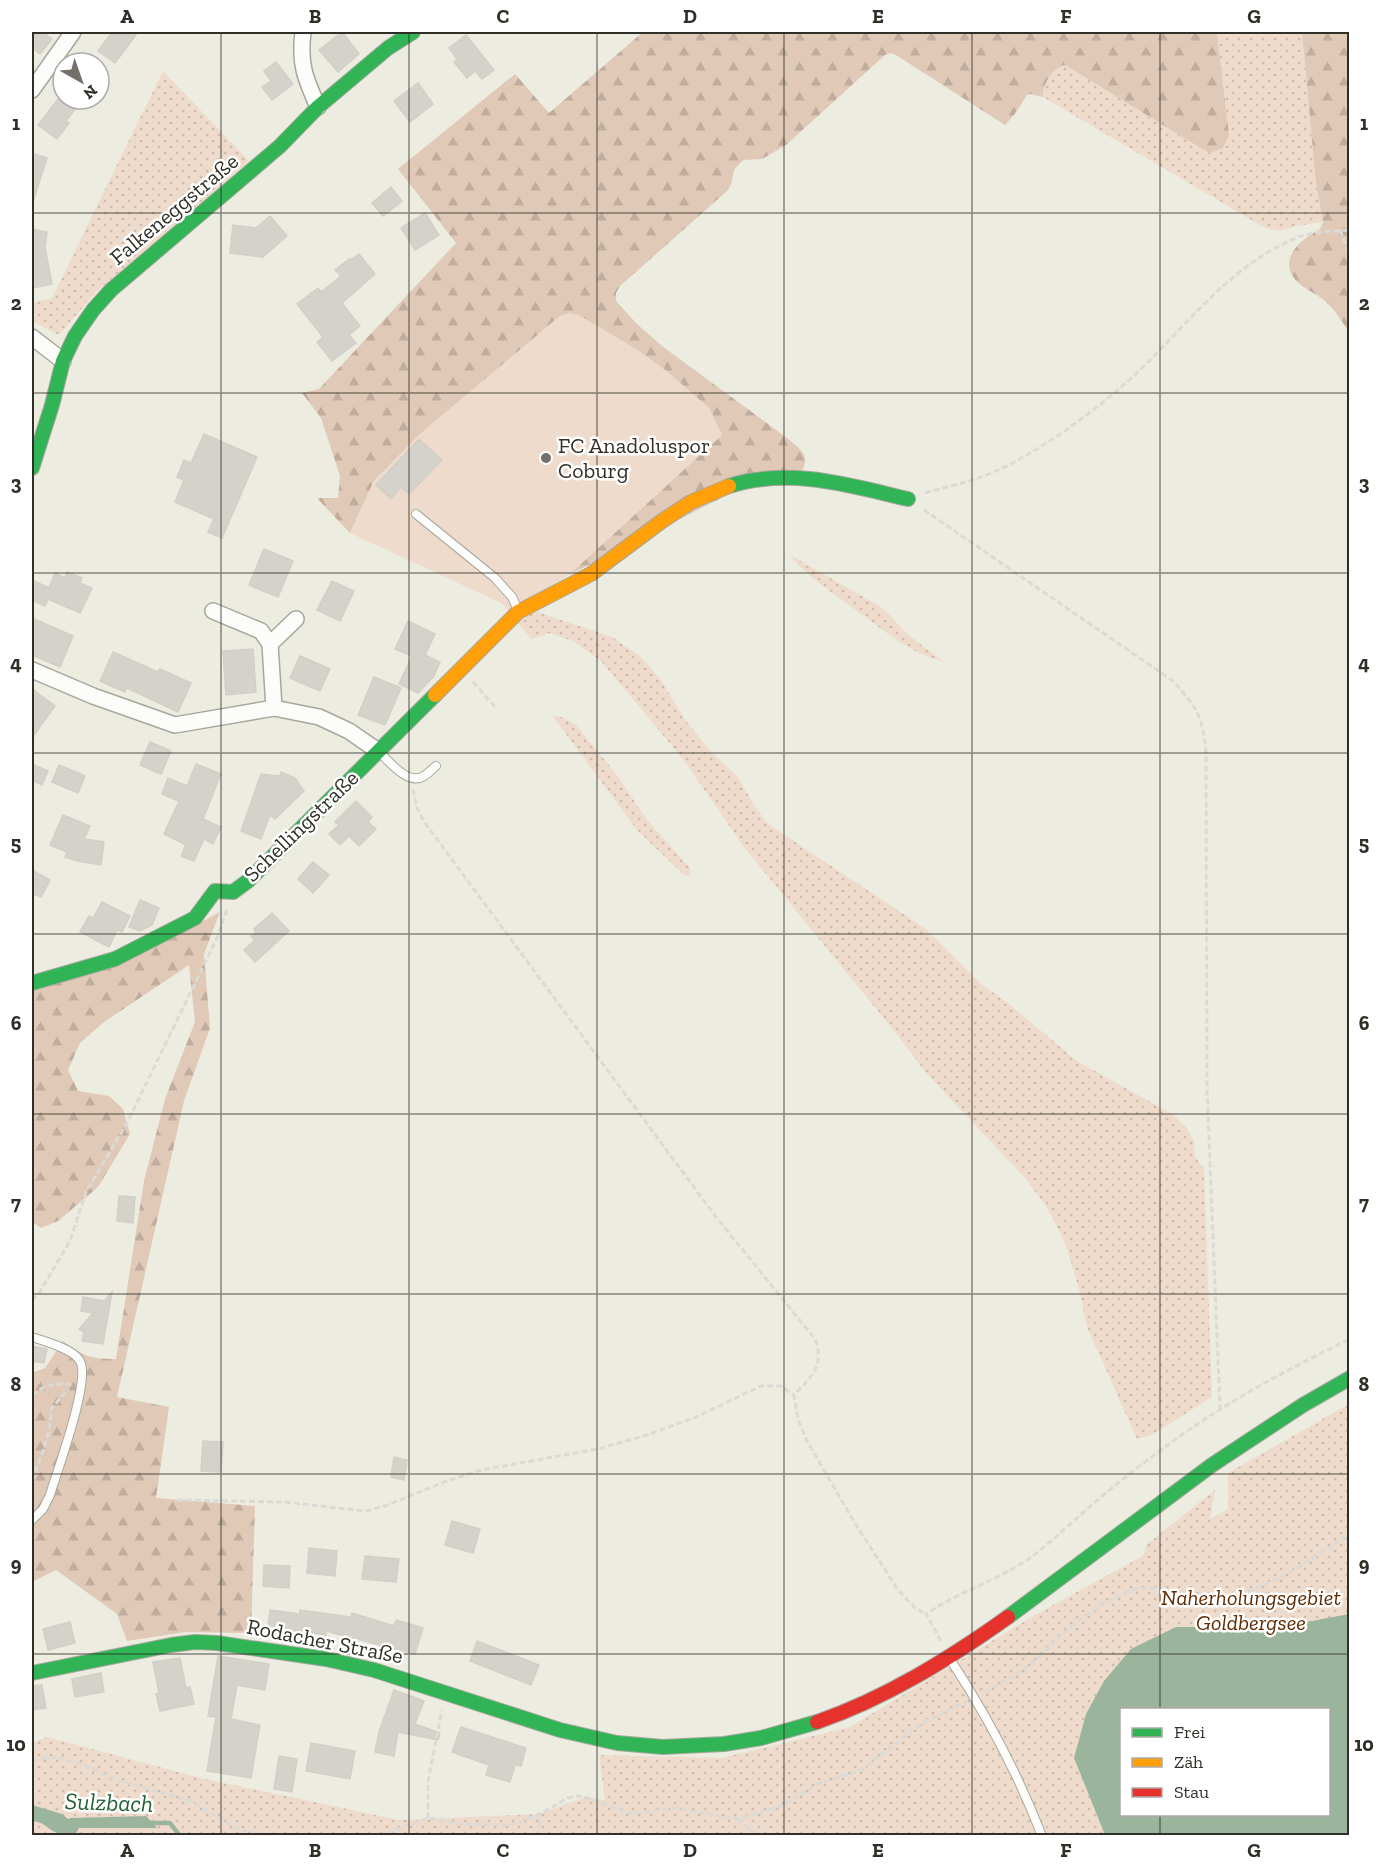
<svg xmlns="http://www.w3.org/2000/svg" width="1381" height="1867" viewBox="0 0 1381 1867" font-family="'Zilla Slab',serif">
	<style>
		.grass { fill: url(#grass-dots); fill-rule: evenodd }
		.forest { fill: url(#forest-firs) }
		.garden { fill: #efdbcb }
		.water { fill: #9ab59c; fill-rule: evenodd }
		.lines { fill: none; stroke-linecap: round; stroke-linejoin: round }
		.stream { stroke: #9ab59c; stroke-width: 4.5 }
		.building { fill: #d5d2cb; stroke: #d2cfc8; stroke-width: 1.5 }
		.lane-casing { stroke: #a8a79e; stroke-width: 10 }
		.street-casing { stroke: #a8a79e; stroke-width: 18 }
		.fast-casing { stroke: #a8a79e; stroke-width: 16 }
		.slow-casing { stroke: #a8a79e; stroke-width: 16 }
		.jam-casing { stroke: #a8a79e; stroke-width: 16 }
		.path { stroke: #dbdad7; stroke-width: 3; stroke-dasharray: 6 3; stroke-linecap: butt }
		.lane { stroke: #fcfcfa; stroke-width: 8 }
		.street { stroke: #fcfcfa; stroke-width: 15 }
		.fast { stroke: #30b455; stroke-width: 14 }
		.slow { stroke: #ff9f0a; stroke-width: 14 }
		.jam { stroke: #e5322d; stroke-width: 14 }
		.grid { fill: none; stroke: #2f2e27; stroke-width: 1.5; stroke-opacity: 0.55 }
		.poi-dot { fill: #727068; stroke: #fff; stroke-width: 2 }
		.labels { text-anchor: middle; dominant-baseline: central; stroke-width: 5; stroke-linejoin: round; paint-order: stroke }
		.street-label { font-size: 22px; fill: #2f2e27; stroke: #fff }
		.poi-label { font-size: 22px; fill: #2f2e27; stroke: #fff; text-anchor: start }
		.park-label { font-size: 22px; font-style: italic; fill: #5f2a00; stroke: #fff }
		.water-label { font-size: 24px; font-style: italic; fill: #256037; stroke: #fff }
		.neatline { fill: none; stroke: #2f2e27; stroke-width: 2 }
		.grid-label { font-size: 20px; text-anchor: middle; font-weight: bold; fill: #2f2e27 }
	</style>
	<defs>
		<pattern id="grass-dots" width="8" height="8" patternUnits="userSpaceOnUse" patternTransform="scale(1.5)"><rect width="8" height="8" fill="#efdbcb"/><path d="M2 2h.1M6 6h.1" fill="none" stroke="#cdbcae" stroke-width="1.8" stroke-linecap="round"/></pattern>
		<pattern id="forest-firs" width="22" height="20" patternUnits="userSpaceOnUse" patternTransform="scale(1.5)"><rect width="22" height="20" fill="#e1c9b7"/><path d="M5 1l3.5 6h-7zM16 11l3.5 6h-7z" fill="#c1ad9d"/></pattern>
	</defs>
	<rect width="100%" height="100%" fill="#edece1"/>
	<g class="grass">
		<path d="M1217,32H1302L1316,183L1323,222L1296,226L1280,231L1265,228L1043,97L1041,95C1043,84 1052,73 1060,66L1065,65L1207,152L1210,153L1223,148L1229,135Z"/>
		<path d="M163,71L249,161L96,292L59,335L32,321V303L52,298Z"/>
		<path d="M790,555L881,607C892,616 900,628 911,637C922,646 934,654 945,663L915,651L898,641L819,583L800,567Z"/>
		<path d="M534,611L612,637L640,656L661,680L685,720L713,754L737,776L756,808L768,824L926,929L981,984L1009,1004L1077,1061L1172,1114L1187,1128L1194,1141L1195,1157L1204,1169L1212,1397L1152,1435L1137,1439L1087,1327L1079,1289L1066,1245L1048,1209L1026,1179L928,1075L891,1027L744,847L683,759L601,661L573,641L549,633L532,639L518,623Z"/>
		<path d="M552,715L565,718L575,724L617,775L647,820L690,868L691,873L688,876L682,873L637,830Z"/>
		<path d="M1349,1404V1835H32V1742L47,1737L205,1779L399,1820L540,1814L585,1797L605,1800L599,1755L721,1758L850,1727L1035,1615L1143,1556L1147,1544L1215,1490L1210,1519L1228,1509V1473ZM1122,1710H1328V1814H1122Z"/>
	</g>
	<g class="forest">
		<path d="M643,32H1217L1229,135L1223,148L1210,153L1207,152L1065,65C1053,67 1041,87 1043,97L1030,94L1027,95L1014,115L1005,125L896,55L891,53L885,55L786,145L762,159L744,160L740,163L734,170L731,185L727,191L620,286L616,293V301L637,324L662,346L787,438C799,449 811,454 802,471L767,475L569,575L710,409L665,370L636,349L560,316L419,435L374,481L350,533L317,498H338L340,476L321,418L302,393L319,389L456,243L398,169L515,74L549,113Z"/>
		<path d="M1302,32H1349V331C1341,322 1336,310 1326,302C1319,295 1310,292 1302,286C1274,263 1297,242 1320,229L1323,222L1316,183Z"/>
		<path d="M220,912L204,954L210,1028L184,1101L117,1397L169,1407L156,1498L255,1506L251,1633L186,1632L127,1641L117,1614L56,1570L32,1582V1373L45,1368L63,1341C84,1356 89,1359 116,1359L144,1181L165,1099L195,1022L189,965L104,1022L80,1043L68,1070L78,1091L109,1096L123,1109L130,1134L98,1187L58,1221L41,1228L32,1222V991L129,960Z"/>
	</g>
	<path class="garden" d="M570,313L579,315L636,349L665,370L710,409L722,435L569,575L509,611L501,603L350,533L374,481L419,435L560,316Z"/>
	<g class="water">
		<path d="M1349,1614V1835H1105L1074,1758L1086,1714L1104,1681L1131,1649L1176,1627H1249L1312,1621ZM1122,1710H1328V1814H1122Z"/>
		<path d="M32,1805L62,1814L68,1819L71,1818L146,1816L157,1828H79L75,1835C69,1835 60,1835 55,1832C45,1827 44,1822 32,1821Z"/>
	</g>
	<g class="lines">
		<path class="stream" d="M147,1823H170L180,1836"/>
	</g>
	<g class="building">
		<path d="M32,32H42L52,39L40,54L32,48Z"/>
		<path d="M112,32H138L115,63L98,51Z"/>
		<path d="M342,32L359,54L338,72L319,50Z"/>
		<path d="M466,35L494,70L482,79L475,71L467,78L454,62L457,59L449,48Z"/>
		<path d="M276,62L293,84L272,100L262,87L271,81L264,71Z"/>
		<path d="M418,83L433,104L410,122L394,101Z"/>
		<path d="M58,99H83L66,121L69,123L57,139L38,125Z"/>
		<path d="M32,153L47,158L34,199L32,198Z"/>
		<path d="M391,187L402,201L383,216L372,203Z"/>
		<path d="M425,213L439,235L415,250L401,228Z"/>
		<path d="M270,216L287,236L263,257L230,253L233,225L256,228Z"/>
		<path d="M32,229L47,232L45,248L52,284L32,288Z"/>
		<path d="M359,254L375,274L342,303L360,326L349,335L356,343L332,361L317,342L323,337L297,304L318,288L321,292L341,276L335,270L349,259L350,260Z"/>
		<path d="M204,434L257,457L222,538L208,532L214,519L175,502L184,480L177,477L184,460L191,463Z"/>
		<path d="M419,439L442,460L409,494L401,487L391,499L376,485Z"/>
		<path d="M264,549L293,561L278,597L249,585Z"/>
		<path d="M67,572L82,578L80,583L92,588L80,613L48,599L45,606L32,600V580L49,588L55,573L65,578Z"/>
		<path d="M332,581L354,591L340,621L317,610Z"/>
		<path d="M32,618L73,636L60,667L32,655Z"/>
		<path d="M408,621L435,634L425,655L440,662L434,676L418,693L399,684L412,656L395,649Z"/>
		<path d="M253,649L256,692L226,695L223,651Z"/>
		<path d="M113,652L158,672L160,669L191,683L178,712L127,688L125,692L100,681Z"/>
		<path d="M300,656L330,669L320,691L290,678Z"/>
		<path d="M374,677L401,688L385,725L358,715Z"/>
		<path d="M32,689L55,706L32,738Z"/>
		<path d="M150,742L171,751L161,774L140,765Z"/>
		<path d="M32,764L48,771L42,785L32,780Z"/>
		<path d="M196,764L221,774L203,819L221,827L213,844L204,839L194,861L181,856L186,845L164,834L179,801L162,794L168,778L187,786Z"/>
		<path d="M59,765L85,776L78,793L52,782Z"/>
		<path d="M281,772L295,778L304,791L275,819L270,815L261,839L241,831L261,774L280,776Z"/>
		<path d="M356,801L372,817L368,822L376,829L359,846L349,836L340,845L329,834L339,825L335,822Z"/>
		<path d="M63,815L90,826L84,839L104,842L101,865L77,861L65,857L67,852L50,845Z"/>
		<path d="M313,862L329,875L313,893L298,879Z"/>
		<path d="M32,870L50,880L41,897L32,893Z"/>
		<path d="M140,900L159,908L152,925L140,931L129,927Z"/>
		<path d="M102,902L130,916L122,932L117,930L109,947L80,932L89,916L93,918Z"/>
		<path d="M272,913L289,931L255,962L244,950L255,940L251,936L256,932L254,929Z"/>
		<path d="M119,1196L135,1197L133,1223L117,1221Z"/>
		<path d="M112,1292L103,1344L82,1341L84,1332L79,1329L93,1313L81,1311L83,1297L104,1301Z"/>
		<path d="M32,1346L47,1349L44,1363L32,1361Z"/>
		<path d="M203,1441L223,1442L221,1472L201,1471Z"/>
		<path d="M394,1457L407,1460L404,1480L391,1477Z"/>
		<path d="M452,1521L480,1529L473,1553L445,1545Z"/>
		<path d="M309,1548L337,1551L335,1576L307,1573Z"/>
		<path d="M365,1556L399,1559L396,1582L362,1579Z"/>
		<path d="M264,1565L290,1566L289,1588L263,1586Z"/>
		<path d="M270,1610L300,1614V1610L351,1617L352,1613L394,1626L396,1620L423,1628L415,1654L326,1631V1635L268,1626Z"/>
		<path d="M70,1622L75,1643L48,1650L43,1629Z"/>
		<path d="M477,1641L539,1665L531,1685L470,1661Z"/>
		<path d="M218,1656L269,1664L265,1690L237,1685L231,1719L260,1725L251,1778L207,1771L216,1717L208,1716Z"/>
		<path d="M180,1658L186,1688L190,1687L194,1704L160,1711L156,1694L159,1693L153,1662Z"/>
		<path d="M101,1673L104,1692L75,1697L72,1679Z"/>
		<path d="M42,1685L46,1708L32,1710V1686Z"/>
		<path d="M394,1690L424,1701L415,1724L440,1733L438,1740L398,1732L394,1756L375,1752L379,1732Z"/>
		<path d="M461,1727L526,1748L521,1766L515,1765L510,1782L486,1775L489,1765L452,1752Z"/>
		<path d="M311,1743L355,1751L350,1779L306,1771Z"/>
		<path d="M279,1756L297,1759L292,1792L274,1789Z"/>
	</g>
	<g class="lines">
		<g class="lane-casing">
			<g id="lane">
				<path d="M416,514L495,578L512,597L518,610"/>
				<path d="M379,752C390,762 408,786 424,776C428,774 432,769 436,766"/>
				<path d="M32,1337C44,1341 74,1349 80,1361C91,1380 57,1471 50,1495L43,1509L32,1520"/>
				<path d="M950,1659C986,1714 1018,1774 1042,1836"/>
			</g>
		</g>
		<g class="street-casing">
			<g id="street">
				<path d="M303,32C299,64 305,78 318,107"/>
				<path d="M32,90L73,32"/>
				<path d="M32,337L63,361"/>
				<path d="M213,611L261,631L270,644L274,708"/>
				<path d="M270,644L296,619"/>
				<path d="M32,670L93,696L175,725L274,708L319,717L349,731L378,751"/>
			</g>
		</g>
		<g class="fast-casing">
			<g id="fast">
				<path d="M32,468L52,405L63,361L75,336L93,310L111,290L280,146L318,107L388,48L413,32"/>
				<path d="M729,486C790,467 848,485 908,499"/>
				<path d="M32,983L115,959L195,918L215,891L233,892L248,881L435,695"/>
				<path d="M1008,1617L1212,1465L1303,1405L1350,1378"/>
				<path d="M32,1673L171,1645L195,1642L217,1643L326,1659L374,1670L560,1730L617,1743L663,1747L724,1744L761,1738L817,1722"/>
			</g>
		</g>
		<g class="slow-casing">
			<path id="slow" d="M435,695L518,612L591,574L662,521L691,502L729,486"/>
		</g>
		<g class="jam-casing">
			<path id="jam" d="M817,1722C886,1698 949,1659 1008,1617"/>
		</g>
		<g class="path">
			<path d="M1340,230L1350,256"/>
			<path d="M925,493C945,487 967,483 986,475C1030,458 1084,419 1120,388C1178,339 1223,268 1296,238C1310,232 1334,231 1350,230"/>
			<path d="M924,510L1173,681C1197,708 1203,716 1206,753L1207,1089L1220,1408"/>
			<path d="M473,682L496,708"/>
			<path d="M413,789L417,808L425,823L716,1217L815,1339C825,1366 811,1377 794,1395L798,1419L807,1441L853,1520L898,1590L915,1608L926,1614"/>
			<path d="M32,1300L38,1295L70,1241L86,1192L127,1123L218,936L227,909"/>
			<path d="M32,1393L34,1394C44,1385 59,1382 72,1385"/>
			<path d="M32,1480L42,1454L49,1431L52,1408L66,1391L69,1390"/>
			<path d="M177,1500L284,1502L366,1511L385,1506L447,1481L481,1470L598,1449L647,1435L696,1417L761,1386H780L794,1395"/>
			<path d="M941,1641L926,1614C961,1590 1000,1580 1034,1555C1052,1541 1069,1525 1086,1510C1110,1489 1135,1469 1161,1450C1219,1406 1284,1371 1350,1339"/>
			<path d="M985,1692C1002,1682 1020,1673 1035,1660C1044,1653 1052,1643 1061,1635C1077,1621 1110,1597 1130,1591C1157,1582 1187,1597 1215,1597C1259,1598 1313,1557 1350,1534"/>
			<path d="M32,1761L54,1757L79,1763L114,1779L191,1801L237,1829L254,1833L311,1836"/>
			<path d="M428,1818V1781L442,1710"/>
			<path d="M737,1819L752,1831L764,1836"/>
			<path d="M379,1836L428,1818L460,1824L506,1825L520,1822L540,1814L568,1798L576,1796L585,1797L629,1813H637L675,1808L737,1819L779,1807L821,1782L862,1770L922,1723L966,1702"/>
			<path d="M538,1836L540,1814"/>
		</g>
		<use href="#lane" class="lane"/>
		<use href="#street" class="street"/>
		<use href="#fast" class="fast"/>
		<use href="#slow" class="slow"/>
		<use href="#jam" class="jam"/>
	</g>
	<path class="grid" d="M221,32V1836M409,32V1836M597,32V1836M784,32V1836M972,32V1836M1160,32V1710M32,213H1350M32,393H1350M32,573H1350M32,753H1350M32,934H1350M32,1114H1350M32,1294H1350M32,1474H1350M32,1654H1350M1160,1814V1836"/>
	<circle class="poi-dot" cx="546" cy="458" r="6"/>
	<g class="labels">
		<g class="street-label">
			<text transform="translate(174 209) rotate(-40)">Falkeneggstraße</text>
			<text transform="translate(301 826) rotate(-44)">Schellingstraße</text>
			<text transform="translate(325 1641) rotate(11)">Rodacher Straße</text>
		</g>
		<g class="poi-label">
			<text x="558" y="445">FC Anadoluspor<tspan x="558" dy="25">Coburg</tspan></text>
		</g>
		<g class="park-label">
			<text x="1251" y="1597">Naherholungsgebiet<tspan x="1251" dy="25">Goldbergsee</tspan></text>
		</g>
		<g class="water-label">
			<text transform="translate(109 1802) rotate(2)">Sulzbach</text>
		</g>
	</g>
	<rect width="1381" height="1867" fill="none" stroke="#ffffff" stroke-width="66"/>
	<rect x="1120" y="1708" width="210" height="108" fill="#ffffff" stroke="#acaba9" stroke-width="1.5"/>
	<rect x="1132" y="1728" width="30" height="9" fill="#30b455" stroke="#acaba9" stroke-width="1.5"/>
	<text x="1174" y="1738" font-size="18" fill="#2f2e27">Frei</text>
	<rect x="1132" y="1758" width="30" height="9" fill="#ff9f0a" stroke="#acaba9" stroke-width="1.5"/>
	<text x="1174" y="1768" font-size="18" fill="#2f2e27">Zäh</text>
	<rect x="1132" y="1788" width="30" height="9" fill="#e5322d" stroke="#acaba9" stroke-width="1.5"/>
	<text x="1174" y="1798" font-size="18" fill="#2f2e27">Stau</text>
	<g transform="translate(81 81) rotate(140)"><circle r="28" fill="#ffffff" stroke="#acaba9" stroke-width="1.5"/>
	<path d="M0-4.5L10 22L0 15L-10 22Z" fill="#727068"/>
	<text y="-9" font-size="16" font-weight="bold" text-anchor="middle" fill="#2f2e27">N</text>
	</g>
	<rect x="33" y="33" width="1315" height="1801" class="neatline"/>
	<g class="grid-label">
		<text x="127" y="23">A</text>
		<text x="315" y="23">B</text>
		<text x="503" y="23">C</text>
		<text x="690" y="23">D</text>
		<text x="878" y="23">E</text>
		<text x="1066" y="23">F</text>
		<text x="1254" y="23">G</text>
		<text x="16" y="130">1</text>
		<text x="1364" y="130">1</text>
		<text x="16" y="310">2</text>
		<text x="1364" y="310">2</text>
		<text x="16" y="490">3</text>
		<text x="1364" y="490">3</text>
		<text x="16" y="670">4</text>
		<text x="1364" y="670">4</text>
		<text x="16" y="850">5</text>
		<text x="1364" y="850">5</text>
		<text x="16" y="1030">6</text>
		<text x="1364" y="1030">6</text>
		<text x="16" y="1210">7</text>
		<text x="1364" y="1210">7</text>
		<text x="16" y="1391">8</text>
		<text x="1364" y="1391">8</text>
		<text x="16" y="1571">9</text>
		<text x="1364" y="1571">9</text>
		<text x="16" y="1751">10</text>
		<text x="1364" y="1751">10</text>
		<text x="127" y="1857">A</text>
		<text x="315" y="1857">B</text>
		<text x="503" y="1857">C</text>
		<text x="690" y="1857">D</text>
		<text x="878" y="1857">E</text>
		<text x="1066" y="1857">F</text>
		<text x="1254" y="1857">G</text>
	</g>
</svg>
